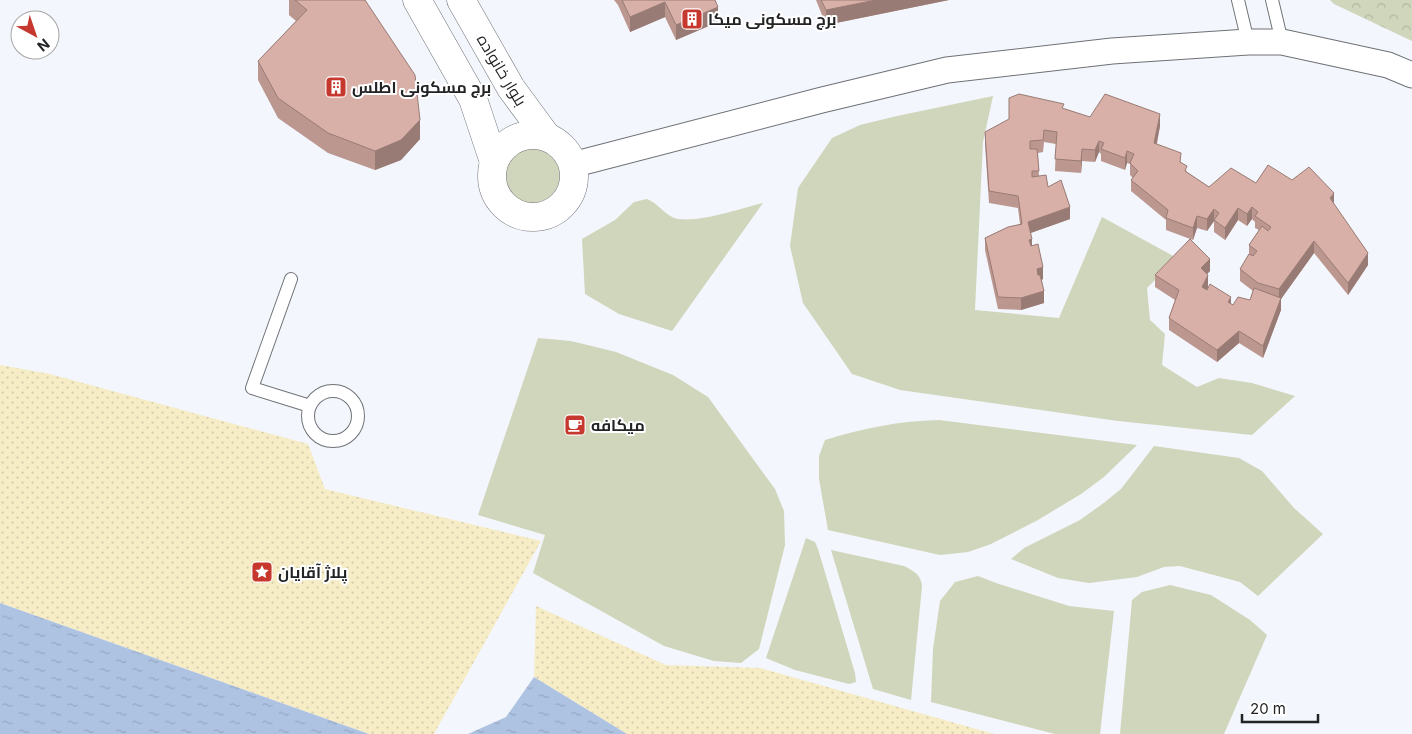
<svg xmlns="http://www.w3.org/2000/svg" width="1412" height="734" viewBox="0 0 1412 734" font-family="Inter,Cairo,sans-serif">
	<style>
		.grass { fill: #d0d6bb }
		.sand { fill: url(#sand-dots) }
		.park { fill: url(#park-crowns) }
		.water { fill: url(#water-ripples) }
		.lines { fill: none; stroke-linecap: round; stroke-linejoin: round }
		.service-casing { stroke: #6e7175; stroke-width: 14 }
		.minor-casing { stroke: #6e7175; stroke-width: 27 }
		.tertiary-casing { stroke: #6e7175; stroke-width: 29 }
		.service { stroke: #fff; stroke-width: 12 }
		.minor { stroke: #fff; stroke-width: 25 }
		.tertiary { stroke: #fff; stroke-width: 28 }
		.wall { fill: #bb9790 }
		.shaded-wall { fill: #987b75 }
		.building { fill: #d9b0a7; stroke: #987b75 }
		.labels { text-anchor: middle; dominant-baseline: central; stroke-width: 4; stroke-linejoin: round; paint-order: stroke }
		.poi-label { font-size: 16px; font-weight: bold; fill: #222325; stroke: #fff; text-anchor: start }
		.street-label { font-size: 16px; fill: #222325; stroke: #fff }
	</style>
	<defs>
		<pattern id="sand-dots" width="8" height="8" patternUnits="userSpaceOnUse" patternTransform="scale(1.25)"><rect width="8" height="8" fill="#f6edc7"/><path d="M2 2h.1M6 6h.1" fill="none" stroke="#d3cbab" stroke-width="1.8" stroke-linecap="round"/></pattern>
		<pattern id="park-crowns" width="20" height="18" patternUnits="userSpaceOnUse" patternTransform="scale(1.25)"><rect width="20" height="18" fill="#d0d6bb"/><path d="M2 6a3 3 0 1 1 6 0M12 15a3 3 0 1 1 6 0" fill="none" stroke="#b2b7a1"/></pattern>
		<pattern id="water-ripples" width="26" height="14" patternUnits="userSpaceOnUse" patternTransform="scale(1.25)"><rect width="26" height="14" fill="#aec3e2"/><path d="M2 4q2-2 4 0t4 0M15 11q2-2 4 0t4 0" fill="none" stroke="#95a7c2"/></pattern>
	</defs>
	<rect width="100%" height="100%" fill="#f3f6fc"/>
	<g class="grass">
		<path d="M993,96L983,142L975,310L1059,318L1102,217L1177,258L1147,288L1150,320L1165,334L1162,365L1197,387L1219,378L1252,383L1295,396L1252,435L1118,421L900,390L852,374L803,303L790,246L798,188L832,138L860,125L897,116Z"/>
		<circle cx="532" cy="174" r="29"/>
		<path d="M647,199C657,203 663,212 672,217C691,226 742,208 763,203L672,331L619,314L585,294L582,239L615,220L634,202Z"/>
		<path d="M538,338L571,341L616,352L673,375L708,397L775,489L784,511L785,545L759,649L741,663L714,661L664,646L533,573L545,535L478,515Z"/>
		<path d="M939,420L1137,445L1104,477L1081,494L1038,520L991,544L968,552L940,555L828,530L819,479V456L825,440C863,428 900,421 939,420Z"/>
		<path d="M1154,446L1239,458L1262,471L1294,508L1323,534L1258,596L1240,582L1180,566L1164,567L1137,577L1089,583L1058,578L1011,559L1024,548L1080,520L1105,502L1121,489Z"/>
		<path d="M806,538L815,542L818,549L855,673L856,682L849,684L795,670L766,658Z"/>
		<path d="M831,550L904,566C914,571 921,575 922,586L911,700L873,689Z"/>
		<path d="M978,576L996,583L1069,606L1114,611L1100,734H1055L931,702L933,649L940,601L955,582Z"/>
		<path d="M1170,585L1211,595L1250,620L1267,635L1224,734H1120L1132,600L1142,592Z"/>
	</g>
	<g class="sand">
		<path d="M0,365L50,374L308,444L325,489L541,541L434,734H369L0,603Z"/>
		<path d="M536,606L666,665L760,668L994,734H627L534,677Z"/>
	</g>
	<path class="park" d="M1330,0H1412V41L1334,4Z"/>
	<g class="water">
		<path d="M0,603L369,734H0Z"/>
		<path d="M534,677L627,734H468L506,717Z"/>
	</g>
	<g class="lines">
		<g class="service-casing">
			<g id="service">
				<path d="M1238,0L1248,42"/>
				<path d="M1272,0L1282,42"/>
				<path d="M291,279L252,388L310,406"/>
				<circle cx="333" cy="416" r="25"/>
			</g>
		</g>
		<g class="minor-casing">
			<path id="minor" d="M572,165L822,100L947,70L1112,51L1248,42H1282L1388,65L1412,75"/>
		</g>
		<g class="tertiary-casing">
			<g id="tertiary">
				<path d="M417,0L473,99L494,162"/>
				<path d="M461,0L511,88L547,137"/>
				<circle cx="533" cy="176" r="41"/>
			</g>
		</g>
		<use href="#service" class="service"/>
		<use href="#minor" class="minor"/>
		<use href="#tertiary" class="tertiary"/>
	</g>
	<g class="wall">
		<path d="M289,0H365L420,139L401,160L375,170L328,153L278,118L258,80V61L296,21L289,15Z"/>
		<path d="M614,0H715L718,22L676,40L665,17L630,32L618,5Z"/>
		<path d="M816,0H949L826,25Z"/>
		<path d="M1064,109L1090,117L1160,126L1157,144L1181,162L1187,172L1209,187L1292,180L1334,204L1368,265L1348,295L1314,253L1281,299V310L1263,358L1239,343L1217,362L1169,330V318L1175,300L1155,287V275L1210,271L1207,274L1208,287L1233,305L1250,300L1253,291L1240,281V269L1249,254V245L1259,230L1255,228V222L1252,219L1247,226L1238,220L1225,240L1214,232V221L1207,231L1197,228L1193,240L1166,230V220L1131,191V180L1133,178L1130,175V164L1127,163L1125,170L1101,161V154L1099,152L1095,162L1082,161L1081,173L1055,171L1056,144L1044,142L1043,152L1038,153L1039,176L1048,187L1070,219L1030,233L1032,245L1043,279L1042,280L1044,303L1021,310L998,309L985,250V238L1020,224L1018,208L989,203L985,144V132Z"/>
	</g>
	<g class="shaded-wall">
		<path d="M876,0H949L826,25V10Z"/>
		<path d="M665,2V17L630,32V17Z"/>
		<path d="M718,7V22L676,40V25Z"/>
		<path d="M1160,114V126L1154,155V143Z"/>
		<path d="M420,120V139L401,160L375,170V151Z"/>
		<path d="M1099,141V152L1095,162V150Z"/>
		<path d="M1082,149V161L1081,173V161Z"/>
		<path d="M1127,151V163L1125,170V158Z"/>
		<path d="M1334,193V205L1330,198Z"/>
		<path d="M1070,207V219L1028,234V222Z"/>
		<path d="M1252,207V219L1247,226V214Z"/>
		<path d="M1238,208V220L1225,240V228Z"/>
		<path d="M1214,209V221L1207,231V219Z"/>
		<path d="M1197,216V228L1193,240V228Z"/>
		<path d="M1032,239V251L1029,240Z"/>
		<path d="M1314,241V253L1281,299V310L1263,358V346L1279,301V289Z"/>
		<path d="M1368,253V265L1348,295V283Z"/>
		<path d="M1210,259V271L1201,280V268Z"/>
		<path d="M1043,267V279L1037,281V269Z"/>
		<path d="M1208,275V287L1202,299V287Z"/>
		<path d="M1044,291V303L1021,310V298Z"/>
		<path d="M1231,297V309L1228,302Z"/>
		<path d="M1239,331V343L1217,362V350Z"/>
	</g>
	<g class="building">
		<path d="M295,0H365L415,75L420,120L401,140L375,151L328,133L278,98L258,61L307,10Z"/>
		<path d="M622,0H715L718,7L676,25L665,2L630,17Z"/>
		<path d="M821,0H876L826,10Z"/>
		<path d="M1019,94L1064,104L1062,108L1090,117L1105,94L1160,114L1154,143L1181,153L1180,162L1187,166L1185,171L1209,187L1231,168L1256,183L1268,165L1292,180L1309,167L1334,193L1330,198L1368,253L1348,283L1314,241L1279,289L1258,283L1240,269L1249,254L1253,256L1257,251L1249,245L1262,226L1268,231L1271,227L1255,216L1258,212L1252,207L1247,214L1238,208L1225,228L1214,220L1219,213L1214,209L1207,219L1197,216L1193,228L1166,218L1168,210L1131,180L1138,171L1130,163L1134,154L1127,151L1125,158L1101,149L1104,143L1099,141L1095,150L1082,149L1081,161L1055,159L1057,132L1044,130L1043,140L1030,141V149H1037L1039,171H1032V177L1046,175L1048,187L1061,180L1070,207L1028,222L1032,239L1029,240L1031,246L1038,244L1043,267L1037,269L1038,275H1040L1044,291L1021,298L998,297L985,238L1008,227L1022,224L1018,196L989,191L985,132L1009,119V98Z"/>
		<path d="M1190,239L1210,259L1201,268L1208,275L1202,287L1207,290L1210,284L1231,297L1228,302L1233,305L1238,297L1250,300L1254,288L1281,298L1263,346L1239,331L1217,350L1169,318L1179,290L1155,275Z"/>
	</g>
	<defs>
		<g id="building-square" transform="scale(1.125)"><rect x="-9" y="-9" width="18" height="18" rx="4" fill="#c6382d" stroke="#fff"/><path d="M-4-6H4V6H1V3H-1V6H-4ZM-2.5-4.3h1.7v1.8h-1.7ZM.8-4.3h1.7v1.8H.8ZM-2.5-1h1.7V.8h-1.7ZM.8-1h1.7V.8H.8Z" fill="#fff"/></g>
		<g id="cafe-square" transform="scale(1.125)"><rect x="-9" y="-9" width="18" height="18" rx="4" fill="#c6382d" stroke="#fff"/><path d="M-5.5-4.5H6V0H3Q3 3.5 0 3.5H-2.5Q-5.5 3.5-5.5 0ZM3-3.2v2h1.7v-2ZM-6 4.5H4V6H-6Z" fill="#fff"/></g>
		<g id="sight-square" transform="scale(1.125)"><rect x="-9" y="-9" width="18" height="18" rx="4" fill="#c6382d" stroke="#fff"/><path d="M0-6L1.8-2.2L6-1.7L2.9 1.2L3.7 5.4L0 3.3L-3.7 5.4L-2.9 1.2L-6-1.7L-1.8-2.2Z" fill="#fff"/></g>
	</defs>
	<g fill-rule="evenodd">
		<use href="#building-square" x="692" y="19"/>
		<use href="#building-square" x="336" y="87"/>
		<use href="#cafe-square" x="575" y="425"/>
		<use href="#sight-square" x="262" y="572"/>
	</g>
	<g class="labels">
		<g class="poi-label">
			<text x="708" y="19">برج مسکونی میکا</text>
			<text x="352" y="87">برج مسکونی اطلس</text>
			<text x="591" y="425">میکافه</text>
			<text x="278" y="572">پلاژ آقایان</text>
		</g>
		<g class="street-label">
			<text transform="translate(502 70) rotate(59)">بلوار خانواده</text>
		</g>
	</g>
	<g transform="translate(35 35) rotate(140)"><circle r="24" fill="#ffffff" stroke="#a7a7a8"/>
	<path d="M0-4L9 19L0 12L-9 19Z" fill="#c6382d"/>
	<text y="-8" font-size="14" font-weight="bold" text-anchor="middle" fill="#222325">N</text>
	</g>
	<path d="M1242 714v8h76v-8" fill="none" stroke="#222325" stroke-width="2.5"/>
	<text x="1250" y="714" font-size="15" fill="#222325" stroke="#ffffff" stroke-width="4" paint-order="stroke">20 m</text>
</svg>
